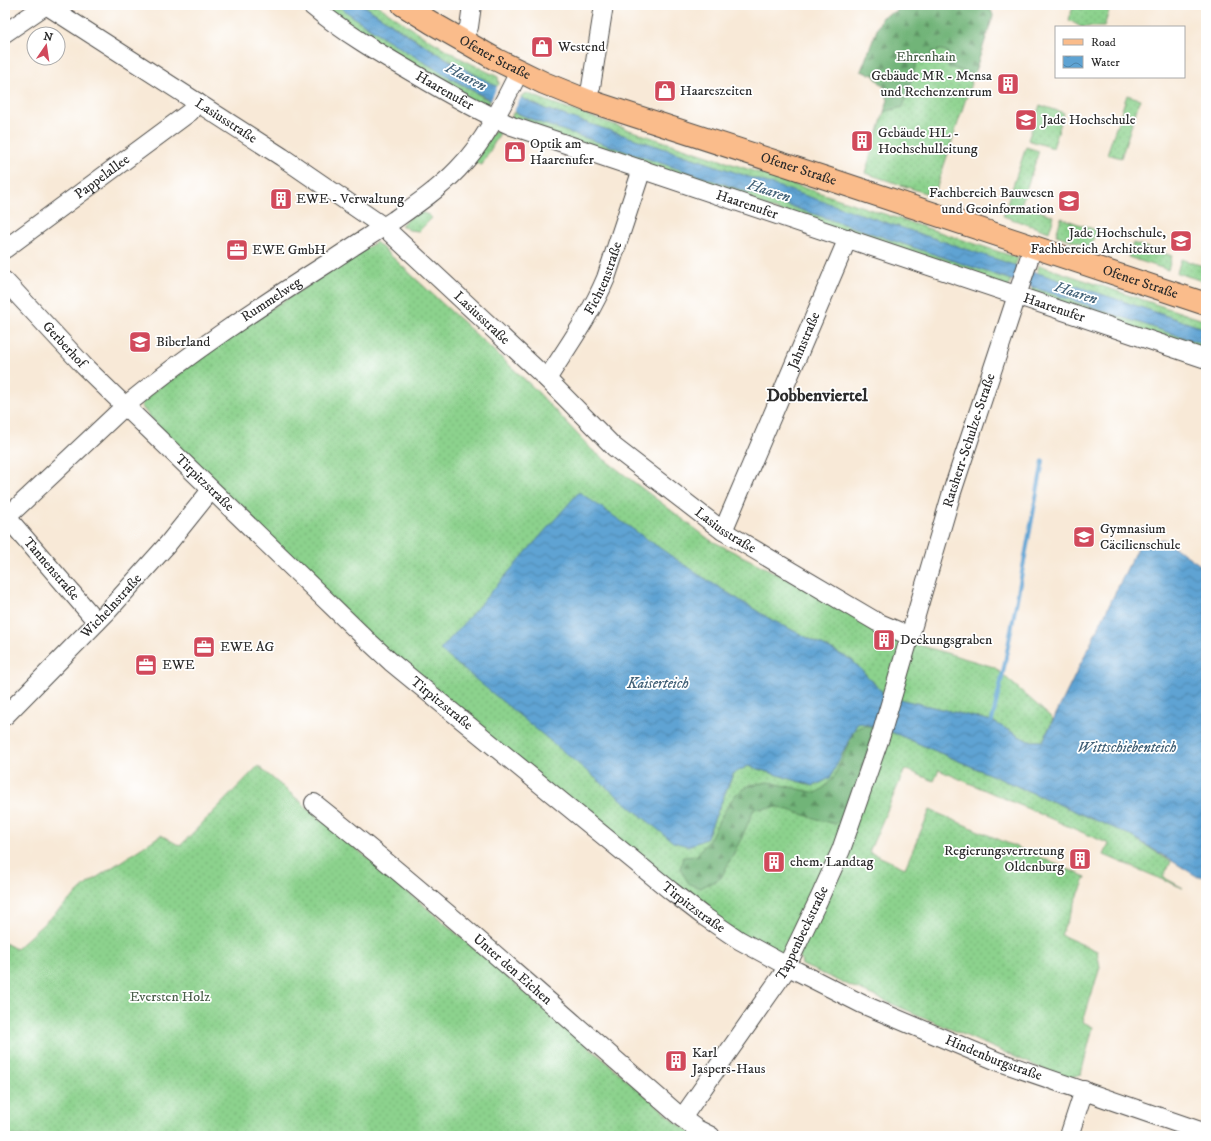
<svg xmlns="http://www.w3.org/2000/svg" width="1211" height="1141" viewBox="0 0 1211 1141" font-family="'IM FELL DW Pica',serif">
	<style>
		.grass { fill: url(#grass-dots); stroke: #5c7e5c }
		.forest { fill: url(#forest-firs); stroke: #4e7052 }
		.water { fill: url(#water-waves); stroke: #44677f }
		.pier { fill: #f8e9d7 }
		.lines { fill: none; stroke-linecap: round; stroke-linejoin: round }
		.stream { stroke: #5ea3d3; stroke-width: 4 }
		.minor-casing { stroke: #4a4845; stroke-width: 20 }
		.major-casing { stroke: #4a4845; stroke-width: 24 }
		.minor { stroke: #fff; stroke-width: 18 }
		.major { stroke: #fabc8b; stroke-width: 22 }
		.labels { text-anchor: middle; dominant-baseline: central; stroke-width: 3.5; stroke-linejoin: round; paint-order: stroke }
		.poi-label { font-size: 14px; fill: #2b2b2b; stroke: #fff; text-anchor: start }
		.park-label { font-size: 14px; fill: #485d48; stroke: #fff }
		.street-label { font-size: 14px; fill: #2b2b2b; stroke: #fff }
		.water-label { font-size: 15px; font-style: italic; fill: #426177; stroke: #fff }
		.district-label { font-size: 18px; font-weight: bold; fill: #2b2b2b; stroke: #fff }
	</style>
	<defs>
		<pattern id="grass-dots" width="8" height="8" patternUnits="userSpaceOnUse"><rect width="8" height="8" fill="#8cd28d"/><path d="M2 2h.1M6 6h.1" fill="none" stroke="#79b47a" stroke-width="1.8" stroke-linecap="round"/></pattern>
		<pattern id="forest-firs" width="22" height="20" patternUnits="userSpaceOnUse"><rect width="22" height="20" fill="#71b478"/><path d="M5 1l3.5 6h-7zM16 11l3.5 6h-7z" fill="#5d9363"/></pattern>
		<pattern id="water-waves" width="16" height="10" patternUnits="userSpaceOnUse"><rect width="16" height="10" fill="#5ea3d3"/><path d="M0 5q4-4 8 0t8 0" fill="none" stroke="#4e85ab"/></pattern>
	</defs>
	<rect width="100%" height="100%" fill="#fff"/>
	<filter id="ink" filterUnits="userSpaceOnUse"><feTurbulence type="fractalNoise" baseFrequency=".025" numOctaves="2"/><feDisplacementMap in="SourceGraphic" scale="8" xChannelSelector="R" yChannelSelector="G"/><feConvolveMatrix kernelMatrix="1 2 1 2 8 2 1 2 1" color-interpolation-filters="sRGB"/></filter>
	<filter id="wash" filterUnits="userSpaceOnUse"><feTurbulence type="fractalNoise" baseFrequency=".012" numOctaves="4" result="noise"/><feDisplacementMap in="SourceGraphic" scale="16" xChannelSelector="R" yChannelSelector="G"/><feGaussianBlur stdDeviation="0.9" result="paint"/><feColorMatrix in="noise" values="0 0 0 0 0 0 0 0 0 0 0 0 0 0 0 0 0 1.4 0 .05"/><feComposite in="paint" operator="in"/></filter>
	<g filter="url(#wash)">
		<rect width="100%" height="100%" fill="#f8e9d7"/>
		<g class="grass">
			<path d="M318,5H337L369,28L445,75L490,101L489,103L480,108Z"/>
			<path d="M363,5H377L423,36L462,59L498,77L499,84L498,87C451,62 407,35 363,5Z"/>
			<path d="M899,5H980C986,7 992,8 993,16L934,196L865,173L888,100L884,87L873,75L861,71L882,17L897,11Z"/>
			<path d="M1084,5H1111L1104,27H1081L1069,20L1073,6L1082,9Z"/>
			<path d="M527,93L547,101L641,134L1018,258L1015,266L545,109L521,98L522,95Z"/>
			<path d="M1127,95L1140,99L1121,158L1107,154Z"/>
			<path d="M1040,105L1064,113L1053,148L1028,140Z"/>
			<path d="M513,112L541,123L1011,280L1008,288L513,122L512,115Z"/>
			<path d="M495,130L500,133L482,165L472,162Z"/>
			<path d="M1026,147L1039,151L1021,205L1054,216L1049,232L1003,216Z"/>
			<path d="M418,211L429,215L432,218L419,231L409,230L401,225Z"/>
			<path d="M1061,218L1096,230L1091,247L1056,235Z"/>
			<path d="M376,242L535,389L592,450L710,540L919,645L994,667L1053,719L1043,741H1028L992,721L903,700L884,694L852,660L770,619L696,573L706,839L733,774L748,766L814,786L830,778L857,722L894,733L1130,835L1171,862L1163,877L1183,888L1104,855L1109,844L939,770L934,781L905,769L869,852L905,868L930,810L1086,877L1061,935L1097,951L1100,967L1083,1022L1093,1027L1081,1074L1066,1079L802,965L800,956L787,966L739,940L391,662L162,432L141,406L143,399L244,326Z"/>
			<path d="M1133,243L1172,256L1168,270L1128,257Z"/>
			<path d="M1181,259L1206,267V282L1177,273Z"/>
			<path d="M1039,265L1206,321V329L1037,273Z"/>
			<path d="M1032,287L1206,345V347L1202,353L1030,295Z"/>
			<path d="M258,766L427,908L680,1125L699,1136H5V943L16,949L87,884L161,835L180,846Z"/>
		</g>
		<g class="forest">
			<path d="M899,5H980L991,10L993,16L974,74L948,67L951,57L947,56L948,52L938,49L937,52L933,51L930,62L918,58L903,107L884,112L888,100L884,87L873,75L861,71L882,17L897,11Z"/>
			<path d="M866,725L874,729L853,807L836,824L827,822L779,807L754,809L742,837L721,878L700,888L689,884L680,869L683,857L696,856L709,840L722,815L735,795L750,785L769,782L816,793L826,786L835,775L854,730Z"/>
		</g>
		<g class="water">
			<path d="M337,5H363L414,39L452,62L498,87L545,109L1206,329V345L541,123C500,107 462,85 424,62C394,44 365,26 337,5Z"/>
			<path d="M579,492L696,573L770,619L852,660L884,694L903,700L992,721L1028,741H1043L1138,546L1163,539L1206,569V876L1198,877L1130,835L894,733L858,722L830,778L814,786L748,766L733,774L706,839L688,846L673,842L440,650Z"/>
		</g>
		<path class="pier" d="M498,85L521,97L513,113L490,102Z"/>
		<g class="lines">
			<path class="stream" d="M992,721L1003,673L1043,461"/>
		</g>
	</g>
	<g filter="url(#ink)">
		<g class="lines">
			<g class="minor-casing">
				<g id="minor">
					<path id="s1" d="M46,5L282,157L384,227L547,379L614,447L723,531L877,622L910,636"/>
					<path id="s2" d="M311,5C343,32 379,53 415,74C447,93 478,111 512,126L1206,359"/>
					<path d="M5,33L46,5"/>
					<path d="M461,40L469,27L472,5"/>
					<path d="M586,100L591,87L604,5"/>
					<path id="s3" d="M5,249L190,112L197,102"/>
					<path id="s4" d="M5,281L84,366L125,406L365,638L391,662L671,891L702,915L739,940L787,966L862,1004L997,1061L1206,1133"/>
					<path id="s5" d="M547,379C568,346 591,314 606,278L642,169"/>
					<path id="s6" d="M5,515L97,622"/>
					<path id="s7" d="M7,517L125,406C189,353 259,307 328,263C350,248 373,234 394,220C417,204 439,189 458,169C485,141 502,106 519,72"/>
					<path id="s8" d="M723,531L848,238"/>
					<path id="s9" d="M5,716L106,613L167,545L211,490"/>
					<path id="s10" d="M314,803C440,903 560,1012 682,1118L697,1129L711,1136"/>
					<path id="s11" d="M682,1118L783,974L819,899L841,850L881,735L952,492L1033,247"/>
					<path d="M1069,1136L1084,1090"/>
				</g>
			</g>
			<g class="major-casing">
				<g id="major">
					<path id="s12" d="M403,5L432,23L497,60L544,83L586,100L832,180L1206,304"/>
				</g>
			</g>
			<use href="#minor" class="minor"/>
			<use href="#major" class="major"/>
		</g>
	</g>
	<defs>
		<g id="shop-square" transform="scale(1.15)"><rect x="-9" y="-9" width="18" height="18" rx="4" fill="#d1495b" stroke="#fff"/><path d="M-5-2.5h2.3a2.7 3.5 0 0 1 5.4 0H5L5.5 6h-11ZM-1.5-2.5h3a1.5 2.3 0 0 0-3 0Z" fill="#fff"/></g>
		<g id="building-square" transform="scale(1.15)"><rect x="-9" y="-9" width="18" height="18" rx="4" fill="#d1495b" stroke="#fff"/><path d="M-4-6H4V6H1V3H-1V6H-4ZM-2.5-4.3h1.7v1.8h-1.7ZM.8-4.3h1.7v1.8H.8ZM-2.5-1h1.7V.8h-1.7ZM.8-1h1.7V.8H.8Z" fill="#fff"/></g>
		<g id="university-square" transform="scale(1.15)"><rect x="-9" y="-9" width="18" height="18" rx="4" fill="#d1495b" stroke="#fff"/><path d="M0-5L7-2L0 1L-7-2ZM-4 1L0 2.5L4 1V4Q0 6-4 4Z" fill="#fff"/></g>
		<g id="office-square" transform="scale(1.15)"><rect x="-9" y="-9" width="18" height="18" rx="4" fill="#d1495b" stroke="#fff"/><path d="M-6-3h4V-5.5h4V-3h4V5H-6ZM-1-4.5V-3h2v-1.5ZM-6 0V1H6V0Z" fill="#fff"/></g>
		<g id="school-square" transform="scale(1.15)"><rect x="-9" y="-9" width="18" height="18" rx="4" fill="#d1495b" stroke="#fff"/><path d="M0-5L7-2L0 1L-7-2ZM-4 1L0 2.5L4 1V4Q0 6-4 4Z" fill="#fff"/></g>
	</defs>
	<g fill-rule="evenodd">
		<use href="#shop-square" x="542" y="47"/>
		<use href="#building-square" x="1008" y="84"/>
		<use href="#shop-square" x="665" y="91"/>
		<use href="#university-square" x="1026" y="120"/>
		<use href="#building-square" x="862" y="141"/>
		<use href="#shop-square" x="515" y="152"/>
		<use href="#building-square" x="281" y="199"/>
		<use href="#university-square" x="1069" y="201"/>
		<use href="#university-square" x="1181" y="241"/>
		<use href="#office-square" x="237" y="250"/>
		<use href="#school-square" x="140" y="342"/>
		<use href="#school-square" x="1084" y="537"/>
		<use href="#building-square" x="884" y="640"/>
		<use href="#office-square" x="204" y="647"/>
		<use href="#office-square" x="146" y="665"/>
		<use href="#building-square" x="1080" y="859"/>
		<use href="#building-square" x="774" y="862"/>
		<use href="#building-square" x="676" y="1061"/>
	</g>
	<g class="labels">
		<g class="poi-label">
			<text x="558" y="47">Westend</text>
			<text x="992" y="76" text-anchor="end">Gebäude MR - Mensa<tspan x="992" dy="16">und Rechenzentrum</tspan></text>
			<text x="680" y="91">Haareszeiten</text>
			<text x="1042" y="120">Jade Hochschule</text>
			<text x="878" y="133">Gebäude HL -<tspan x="878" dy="16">Hochschulleitung</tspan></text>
			<text x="530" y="144">Optik am<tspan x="530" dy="16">Haarenufer</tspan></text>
			<text x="1054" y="193" text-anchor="end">Fachbereich Bauwesen<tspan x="1054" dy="16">und Geoinformation</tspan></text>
			<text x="296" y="199">EWE - Verwaltung</text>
			<text x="1166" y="233" text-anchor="end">Jade Hochschule,<tspan x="1166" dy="16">Fachbereich Architektur</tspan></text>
			<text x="252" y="250">EWE GmbH</text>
			<text x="156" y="342">Biberland</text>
			<text x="1100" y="529">Gymnasium<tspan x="1100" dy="16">Cäcilienschule</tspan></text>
			<text x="900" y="640">Deckungsgraben</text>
			<text x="220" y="647">EWE AG</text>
			<text x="162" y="665">EWE</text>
			<text x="1064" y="851" text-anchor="end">Regierungsvertretung<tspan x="1064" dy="16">Oldenburg</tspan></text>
			<text x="790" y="862">ehem. Landtag</text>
			<text x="692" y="1053">Karl<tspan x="692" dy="16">Jaspers-Haus</tspan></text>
		</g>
		<g class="park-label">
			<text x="926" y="57">Ehrenhain</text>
			<text x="170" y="997">Eversten Holz</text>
		</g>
		<g class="street-label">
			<text stroke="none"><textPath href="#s12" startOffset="106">Ofener Straße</textPath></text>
			<text stroke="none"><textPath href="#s2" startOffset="159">Haarenufer</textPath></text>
			<text stroke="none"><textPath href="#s1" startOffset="214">Lasiusstraße</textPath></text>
			<text stroke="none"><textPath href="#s12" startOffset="430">Ofener Straße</textPath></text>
			<text stroke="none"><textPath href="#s3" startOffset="121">Pappelallee</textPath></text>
			<text stroke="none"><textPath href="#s2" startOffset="483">Haarenufer</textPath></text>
			<text stroke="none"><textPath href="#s5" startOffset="116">Fichtenstraße</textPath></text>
			<text stroke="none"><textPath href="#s12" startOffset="790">Ofener Straße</textPath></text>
			<text stroke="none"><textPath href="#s7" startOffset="343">Rummelweg</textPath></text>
			<text stroke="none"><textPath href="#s2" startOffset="807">Haarenufer</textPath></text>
			<text stroke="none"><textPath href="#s1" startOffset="538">Lasiusstraße</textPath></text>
			<text stroke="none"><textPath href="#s8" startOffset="207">Jahnstraße</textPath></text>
			<text stroke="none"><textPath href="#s4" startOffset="87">Gerberhof</textPath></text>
			<text stroke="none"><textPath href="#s11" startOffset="742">Ratsherr-Schulze-Straße</textPath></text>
			<text stroke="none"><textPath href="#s4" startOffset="284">Tirpitzstraße</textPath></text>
			<text stroke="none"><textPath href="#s1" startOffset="862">Lasiusstraße</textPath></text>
			<text stroke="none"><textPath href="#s6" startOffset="71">Tannenstraße</textPath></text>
			<text stroke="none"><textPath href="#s9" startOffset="153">Wichelnstraße</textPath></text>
			<text stroke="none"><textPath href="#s4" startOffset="608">Tirpitzstraße</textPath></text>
			<text stroke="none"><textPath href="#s4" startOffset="932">Tirpitzstraße</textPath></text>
			<text stroke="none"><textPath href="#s11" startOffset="221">Tappenbeckstraße</textPath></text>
			<text stroke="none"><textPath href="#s10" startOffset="259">Unter den Eichen</textPath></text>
			<text stroke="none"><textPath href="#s4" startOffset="1269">Hindenburgstraße</textPath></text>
		</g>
		<g class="water-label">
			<text transform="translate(466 77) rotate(28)">Haaren</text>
			<text transform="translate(769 191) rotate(18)">Haaren</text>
			<text transform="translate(1076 293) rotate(18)">Haaren</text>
			<text x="658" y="683">Kaiserteich</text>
			<text x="1127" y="747">Wittschiebenteich</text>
		</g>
		<g class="district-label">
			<text x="817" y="396">Dobbenviertel</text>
		</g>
	</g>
	<rect width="1211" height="1141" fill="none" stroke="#fff" stroke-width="20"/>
	<rect x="1055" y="26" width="130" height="52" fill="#ffffff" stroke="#aaaaaa"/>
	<rect x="1063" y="39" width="20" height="6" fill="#fabc8b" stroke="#aaaaaa"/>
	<text x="1091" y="46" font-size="12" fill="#2b2b2b">Road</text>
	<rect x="1063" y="56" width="20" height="12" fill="url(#water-waves)" stroke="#aaaaaa"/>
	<text x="1091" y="66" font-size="12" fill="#2b2b2b">Water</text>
	<g transform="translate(46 46) rotate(13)"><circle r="19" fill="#ffffff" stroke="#aaaaaa"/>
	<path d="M0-3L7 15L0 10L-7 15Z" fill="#d1495b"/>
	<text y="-6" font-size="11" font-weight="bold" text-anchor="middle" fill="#2b2b2b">N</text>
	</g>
</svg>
